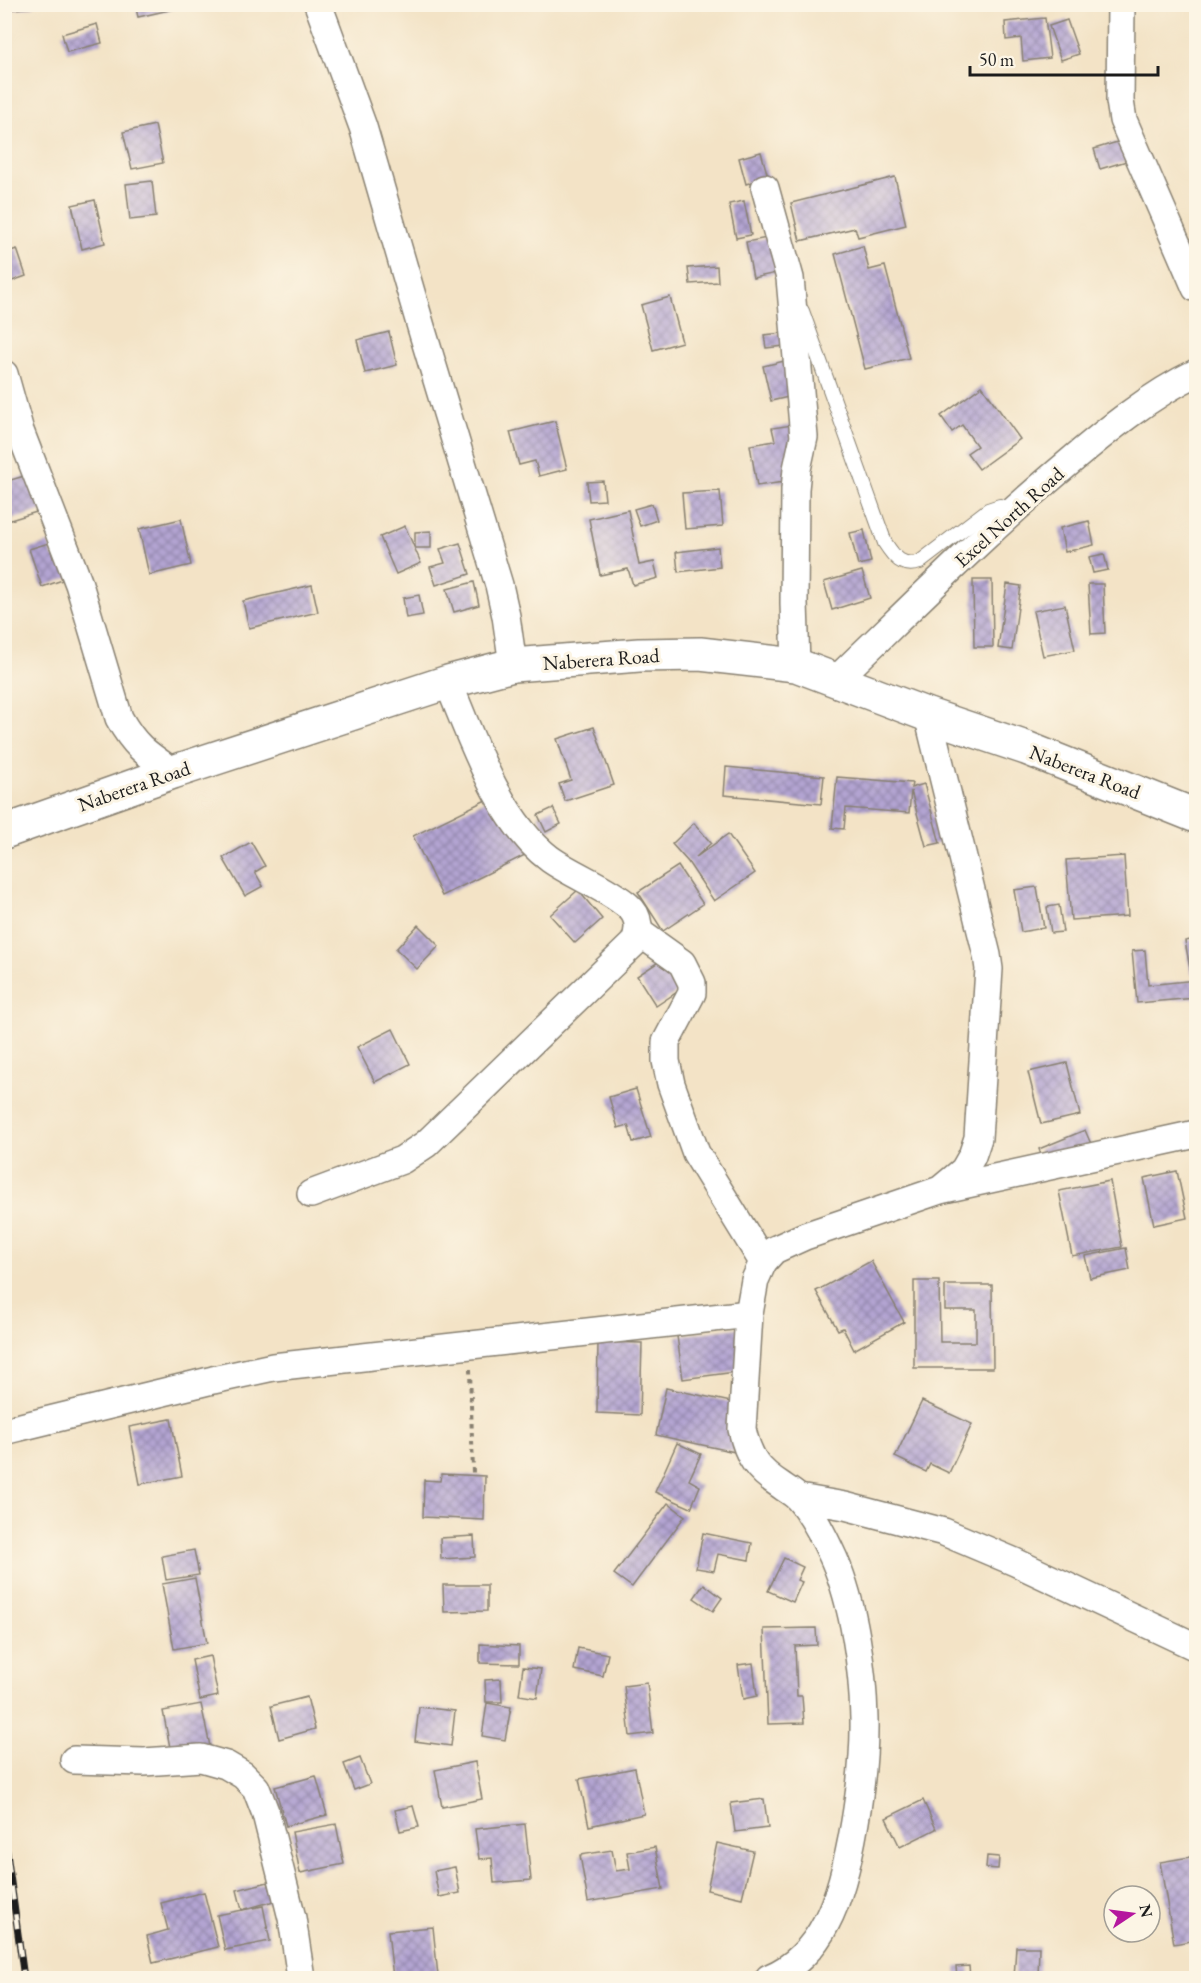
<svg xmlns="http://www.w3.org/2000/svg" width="1201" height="1983" viewBox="0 0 1201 1983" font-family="'EB Garamond',serif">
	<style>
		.building { fill: url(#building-cross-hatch) }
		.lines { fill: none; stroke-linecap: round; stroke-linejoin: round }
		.lane-casing { stroke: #888071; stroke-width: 16 }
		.street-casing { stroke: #888071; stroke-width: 30 }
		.secondary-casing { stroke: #888071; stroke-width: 36 }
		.path { stroke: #888071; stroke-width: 4; stroke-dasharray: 4.5 4.5; stroke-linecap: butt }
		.lane { stroke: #fff; stroke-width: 14 }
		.street { stroke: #fff; stroke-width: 27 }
		.secondary { stroke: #fff; stroke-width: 33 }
		.rail-casing { stroke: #1c1c1c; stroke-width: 7 }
		.rail { stroke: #fcf5e5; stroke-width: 4.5; stroke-dasharray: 14; stroke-linecap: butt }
		.labels { text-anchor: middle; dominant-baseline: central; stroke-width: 6; stroke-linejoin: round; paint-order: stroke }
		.street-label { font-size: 20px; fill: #1c1c1c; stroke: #fcf5e5 }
	</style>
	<defs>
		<pattern id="building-cross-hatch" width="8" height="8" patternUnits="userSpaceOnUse" patternTransform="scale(1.5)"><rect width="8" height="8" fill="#b3a4d2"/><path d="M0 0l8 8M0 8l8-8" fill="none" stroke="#9185aa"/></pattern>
	</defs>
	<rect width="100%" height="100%" fill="#fcf5e5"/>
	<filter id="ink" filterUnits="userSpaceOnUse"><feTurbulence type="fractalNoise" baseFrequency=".0167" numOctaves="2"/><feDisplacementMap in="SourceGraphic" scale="12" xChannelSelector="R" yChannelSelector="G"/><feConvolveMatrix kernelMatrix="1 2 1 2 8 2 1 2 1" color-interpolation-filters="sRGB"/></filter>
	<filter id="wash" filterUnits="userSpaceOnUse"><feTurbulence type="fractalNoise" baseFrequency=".008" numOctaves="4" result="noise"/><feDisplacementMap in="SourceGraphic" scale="24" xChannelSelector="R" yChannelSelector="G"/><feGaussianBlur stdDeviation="1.35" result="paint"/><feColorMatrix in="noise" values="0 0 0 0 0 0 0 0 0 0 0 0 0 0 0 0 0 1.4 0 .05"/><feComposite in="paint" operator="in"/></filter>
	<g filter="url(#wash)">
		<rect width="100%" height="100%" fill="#f3e3c6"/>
		<g id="blocks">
			<g class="building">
				<path d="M4,4H34V7L4,10Z"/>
				<path d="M135,4H173L174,9L138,17Z"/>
				<path d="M1045,18L1050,58L1023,61L1021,38L1006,40L1005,22Z"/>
				<path d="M1067,20L1079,54L1061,60L1049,26Z"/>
				<path d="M97,24L102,43L67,52L62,34Z"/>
				<path d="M155,125L163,163L132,169L123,132Z"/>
				<path d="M1124,140L1130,160L1100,169L1094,149Z"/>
				<path d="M761,152L768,177L746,184L739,158Z"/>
				<path d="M895,177L906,225L858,237L855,228L800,241L791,203Z"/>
				<path d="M152,181L156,217L130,220L126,184Z"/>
				<path d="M95,200L105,243L82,249L72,205Z"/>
				<path d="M744,201L751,235L736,238L729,204Z"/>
				<path d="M778,236L786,271L753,278L746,242Z"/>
				<path d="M863,246L869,270L885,266L909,358L865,369L835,254Z"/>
				<path d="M17,249L26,276L4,284V253Z"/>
				<path d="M717,266L718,282L690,284L688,268Z"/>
				<path d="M670,297L682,342L653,350L641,305Z"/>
				<path d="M389,332L397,365L365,373L357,340Z"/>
				<path d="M782,333L784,346L766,348L764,335Z"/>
				<path d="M793,359L801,394L771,401L763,366Z"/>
				<path d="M982,386L1020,439L979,469L967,453L977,446L962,425L952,432L941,416Z"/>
				<path d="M555,421L567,469L539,476L535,461L519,465L510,432Z"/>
				<path d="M792,425L797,480L757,486L750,445L775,441L772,428Z"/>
				<path d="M31,474L43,510L4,522V482Z"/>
				<path d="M603,481L605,500L589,501L587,482Z"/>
				<path d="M720,491L723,526L685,529L682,493Z"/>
				<path d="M652,504L657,520L640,526L634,509Z"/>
				<path d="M628,510L639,565L654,562L658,578L633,585L628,569L600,575L589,519Z"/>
				<path d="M181,519L191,565L149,575L139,529Z"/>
				<path d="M1089,521L1094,545L1065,552L1060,528Z"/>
				<path d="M405,526L421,563L396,574L380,537Z"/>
				<path d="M864,530L871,562L858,565L850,533Z"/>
				<path d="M431,531V548H415V532Z"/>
				<path d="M49,543L53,558L69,552L77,575L42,587L29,549Z"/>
				<path d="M460,543L470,574L436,585L430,567L445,563L440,549Z"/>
				<path d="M718,547L720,567L678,572L676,552Z"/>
				<path d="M1104,554L1108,570L1093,573L1089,557Z"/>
				<path d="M862,571L870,598L832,610L824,582Z"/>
				<path d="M973,580H992L993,647H974Z"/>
				<path d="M474,582L479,605L454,612L447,589Z"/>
				<path d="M1007,584L1021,586L1012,650L998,648Z"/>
				<path d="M1088,584H1103L1105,633L1091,634Z"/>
				<path d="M312,585L318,612L249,628L243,601Z"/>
				<path d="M419,595L423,615L406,618L403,598Z"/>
				<path d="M1065,605L1075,650L1043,656L1033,611Z"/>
				<path d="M594,727L614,785L565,801L559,784L571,780L557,739Z"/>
				<path d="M726,767L824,776L821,804L724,795Z"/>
				<path d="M837,777L912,783L911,788L924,784L940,843L926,846L911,791L909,813L846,808L844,829L832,828Z"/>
				<path d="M504,791L533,851L442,896L413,836Z"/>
				<path d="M553,808L561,824L546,832L538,815Z"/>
				<path d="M694,823L711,843L695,858L728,834L755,873L714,901L688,862L672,844Z"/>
				<path d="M251,842L265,866L255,872L263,886L245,896L223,858Z"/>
				<path d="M1124,856L1128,916L1071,920L1066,860Z"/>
				<path d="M678,866L703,904L663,931L638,892Z"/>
				<path d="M1037,887L1044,928L1021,932L1014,890Z"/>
				<path d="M578,890L602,919L575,943L550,915Z"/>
				<path d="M1059,905L1063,932L1051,933L1047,907Z"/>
				<path d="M418,925L439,946L417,969L396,949Z"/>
				<path d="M1196,939V973L1191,974L1185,941Z"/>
				<path d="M1145,950L1148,985L1196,980V998L1137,1003L1132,951Z"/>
				<path d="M669,955L689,984L656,1006L637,976Z"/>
				<path d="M393,1029L410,1064L375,1082L357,1047Z"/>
				<path d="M1067,1063L1080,1115L1041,1124L1028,1072Z"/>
				<path d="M636,1089L651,1137L633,1142L628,1125L618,1128L609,1097Z"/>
				<path d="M1085,1130L1091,1144L1044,1163L1039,1149Z"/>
				<path d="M1177,1171L1187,1218L1154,1225L1144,1178Z"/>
				<path d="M1110,1181L1122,1247L1072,1256L1059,1191Z"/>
				<path d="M1126,1248L1130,1270L1090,1278L1085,1256Z"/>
				<path d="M871,1261L904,1322L854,1350L843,1328L838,1330L816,1291Z"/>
				<path d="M914,1281H939L940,1342H976V1310H945V1285H992L993,1368H914Z"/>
				<path d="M744,1327L750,1370L683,1379L677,1336Z"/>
				<path d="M598,1342L642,1343L640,1415L597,1413Z"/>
				<path d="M666,1388L745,1405L735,1452L656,1435Z"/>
				<path d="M922,1401L972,1424L949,1473L930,1464L926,1472L895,1457Z"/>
				<path d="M171,1419L182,1476L140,1484L129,1427Z"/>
				<path d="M677,1443L701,1454L689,1480L700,1486L691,1508L655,1492Z"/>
				<path d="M441,1474L485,1476L484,1520L423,1517L424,1480L440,1481Z"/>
				<path d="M668,1503L685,1516L632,1587L614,1574Z"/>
				<path d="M703,1533L752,1543L749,1560L718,1554L714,1571L696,1568Z"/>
				<path d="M474,1536L475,1557L441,1559L440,1538Z"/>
				<path d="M194,1550L199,1575L166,1580L162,1556Z"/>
				<path d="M784,1558L803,1567L797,1580L802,1582L793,1602L768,1591Z"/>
				<path d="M195,1578L207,1643L174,1649L162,1584Z"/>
				<path d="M704,1584L722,1598L713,1611L694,1598Z"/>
				<path d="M443,1585H487V1611L444,1612Z"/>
				<path d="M816,1628L817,1645L795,1646L797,1696H802L804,1723L768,1724L764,1629Z"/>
				<path d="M480,1644L519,1646V1664L480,1663Z"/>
				<path d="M578,1648L608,1654L603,1676L574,1670Z"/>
				<path d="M210,1656L218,1696L200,1700L192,1660Z"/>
				<path d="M753,1663L757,1696L743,1699L738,1665Z"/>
				<path d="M523,1667L541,1669L537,1698L519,1695Z"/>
				<path d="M501,1679L502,1702H486L485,1680Z"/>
				<path d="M647,1683L653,1733L630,1736L624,1686Z"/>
				<path d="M307,1697L315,1729L279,1739L271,1706Z"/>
				<path d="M487,1703L511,1707L505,1740L482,1736Z"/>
				<path d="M201,1704L210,1746L171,1753L163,1711Z"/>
				<path d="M419,1707L455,1711L451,1746L415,1741Z"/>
				<path d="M360,1758L370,1784L354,1790L344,1764Z"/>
				<path d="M475,1762L482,1799L442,1807L435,1770Z"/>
				<path d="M635,1768L644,1814L589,1826L579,1779Z"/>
				<path d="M316,1776L327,1815L286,1826L275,1787Z"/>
				<path d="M764,1799L768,1828L735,1832L731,1803Z"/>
				<path d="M923,1800L936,1829L900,1847L886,1818Z"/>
				<path d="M413,1806L419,1827L400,1831L395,1810Z"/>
				<path d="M336,1824L344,1864L300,1873L292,1832Z"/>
				<path d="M525,1824L531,1880L494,1883L492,1858L479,1859L475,1829Z"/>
				<path d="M717,1843L753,1851L742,1898L707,1890Z"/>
				<path d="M655,1847L663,1889L588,1902L580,1855L612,1850L616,1871L630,1869L627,1852Z"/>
				<path d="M987,1856L999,1857L998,1869L986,1868Z"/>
				<path d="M1196,1856V1940L1174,1944L1160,1862Z"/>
				<path d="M455,1867L460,1893L439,1897L434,1871Z"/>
				<path d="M268,1882L274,1901L242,1910L237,1890Z"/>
				<path d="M204,1892L218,1947L153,1963L147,1936L168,1930L161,1903Z"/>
				<path d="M263,1906L270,1941L225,1950L217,1915Z"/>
				<path d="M433,1927L438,1976L393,1978L388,1931Z"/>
				<path d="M1016,1947H1039L1038,1978H1014Z"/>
				<path d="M969,1966L970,1978H957L956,1967Z"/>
			</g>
		</g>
	</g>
	<g filter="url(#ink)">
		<use href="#blocks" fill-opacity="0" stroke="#888071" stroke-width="1.5"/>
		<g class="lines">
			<g class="lane-casing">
				<path id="lane" d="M802,311L885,543C894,557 902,568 920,562L988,510L1000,506L1012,510"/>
			</g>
			<g class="street-casing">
				<g id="street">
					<path d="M318,4L363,127L421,327L499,585L506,616L513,665"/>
					<path d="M1121,4L1120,101L1123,120L1196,288"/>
					<path d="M765,188L790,278L804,437L797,469L795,489L794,603L796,665"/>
					<path d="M4,374L20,431L79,584L119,718C135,747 147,754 173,772"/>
					<path d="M836,680C912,607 986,532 1066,465C1105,432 1150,395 1196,373"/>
					<path d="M640,933L682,963L692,983V993L666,1042V1061L671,1084L696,1153L763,1262"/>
					<path d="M944,1189L1196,1134"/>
					<path d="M311,1194L402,1160L426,1144L634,943C640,931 640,916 628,906C606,887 574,876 550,859C499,821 472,739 448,682"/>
					<path d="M4,1431L213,1380L273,1367L749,1314"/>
					<path d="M799,1498L845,1506L944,1532L1015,1562L1196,1647"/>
					<path d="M74,1760L144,1762L201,1758L226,1765L243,1775L256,1788L266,1814L292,1918L301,1978"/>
					<path d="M769,1978C794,1968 814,1947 826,1923C851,1876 865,1772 864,1719C863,1669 854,1605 834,1559C825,1539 814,1516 800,1500C795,1494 787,1490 782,1486C757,1470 748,1457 742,1429L749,1314L755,1280L763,1262L774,1250L805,1236L940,1190L964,1170L972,1156L978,1138L989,969L987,955L928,715"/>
				</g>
			</g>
			<g class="secondary-casing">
				<path id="secondary" d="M4,832L173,772L448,682L513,665L639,655L700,654L796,665L928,715L1026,748L1196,816"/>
			</g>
			<path class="path" d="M470,1369L473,1474"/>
			<use href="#lane" class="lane"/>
			<use href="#street" class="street"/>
			<use href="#secondary" class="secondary"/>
			<g class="rail-casing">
				<path id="rail" d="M4,1831L24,1978"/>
			</g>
			<use href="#rail" class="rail"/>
		</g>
	</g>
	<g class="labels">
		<g class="street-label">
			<text transform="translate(1009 517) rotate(-42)">Excel North Road</text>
			<text transform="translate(601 659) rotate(-4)">Naberera Road</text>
			<text transform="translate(1085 772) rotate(21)">Naberera Road</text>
			<text transform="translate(134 786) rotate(-19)">Naberera Road</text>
		</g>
	</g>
	<rect width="1201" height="1983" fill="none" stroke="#fcf5e5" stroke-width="24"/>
	<g transform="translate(1132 1914) rotate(77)"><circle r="28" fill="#fcf5e5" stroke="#a29e95" stroke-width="1.5"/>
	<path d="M0-4.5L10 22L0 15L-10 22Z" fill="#b5179e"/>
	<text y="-9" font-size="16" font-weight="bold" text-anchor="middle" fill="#1c1c1c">N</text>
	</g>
	<path d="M970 66v9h188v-9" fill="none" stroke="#1c1c1c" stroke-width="3"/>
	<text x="979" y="66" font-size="18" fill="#1c1c1c" stroke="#fcf5e5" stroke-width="4.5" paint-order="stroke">50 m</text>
</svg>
